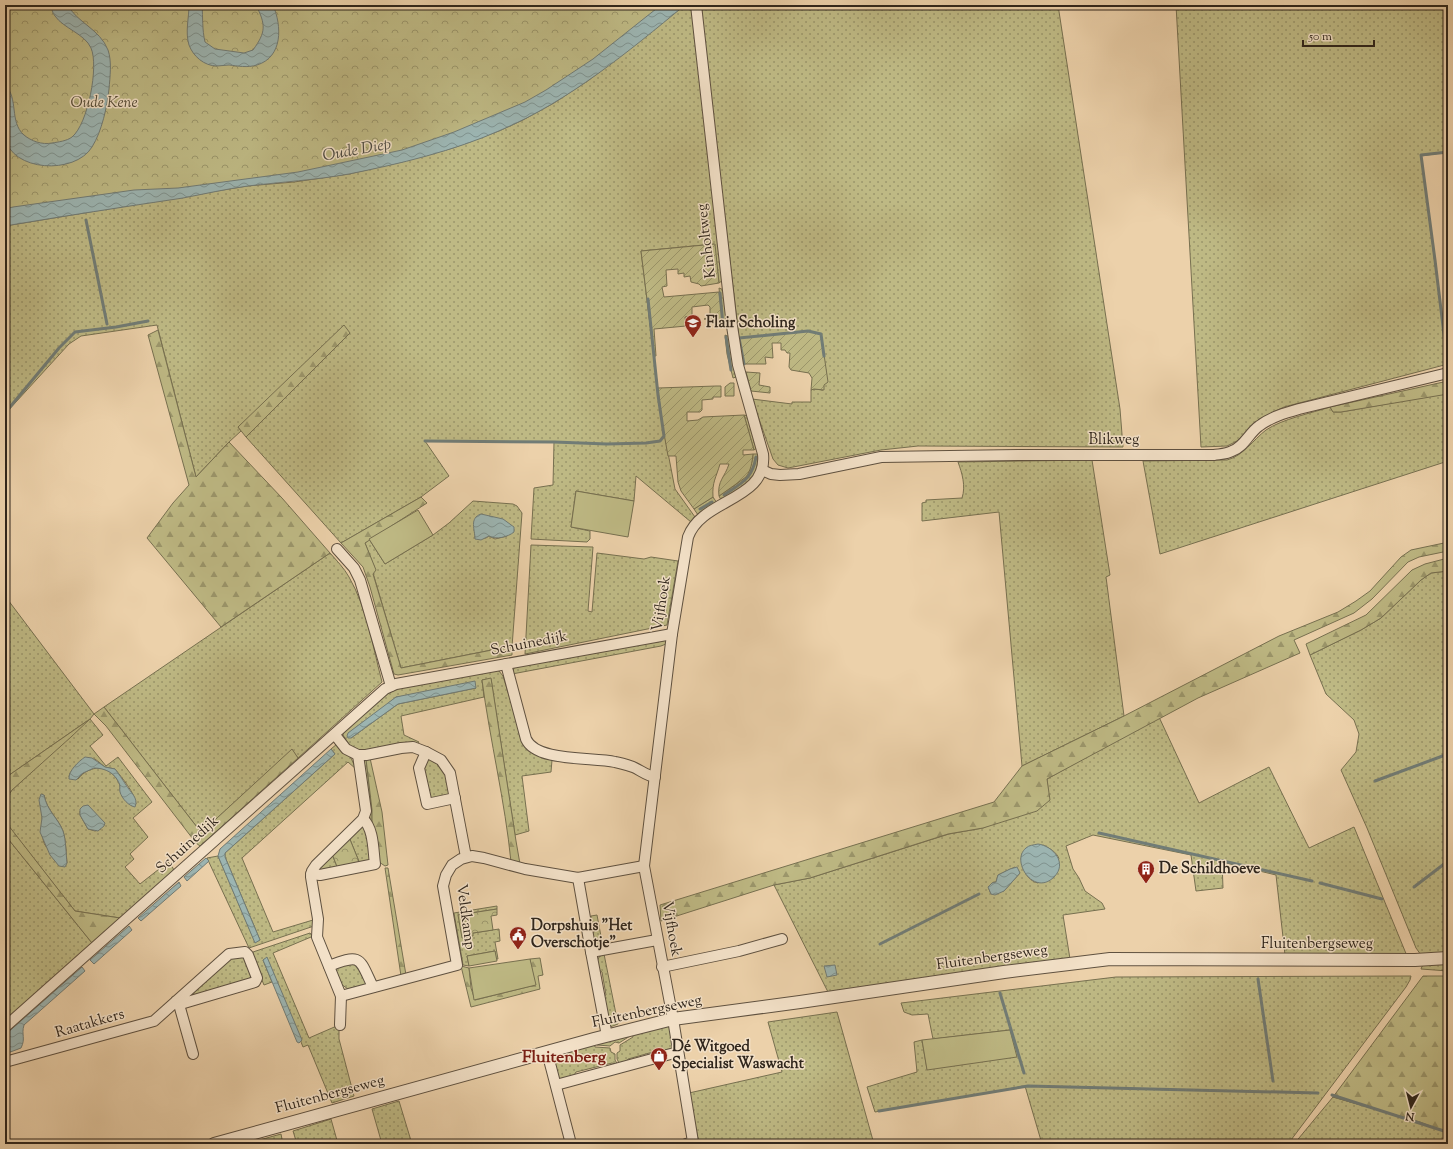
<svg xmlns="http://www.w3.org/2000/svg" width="1453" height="1149" viewBox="0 0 1453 1149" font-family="'Sorts Mill Goudy',serif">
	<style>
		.grass { fill: url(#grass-dots); stroke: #777050; fill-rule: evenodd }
		.forest { fill: url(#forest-firs); stroke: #777050 }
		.park { fill: url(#park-crowns); stroke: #777050 }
		.garden { fill: url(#garden-furrows); stroke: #777050 }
		.pitch { fill: #beb984; stroke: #777050 }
		.water { fill: url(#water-waves); stroke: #717c76 }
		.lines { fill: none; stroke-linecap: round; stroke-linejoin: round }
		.stream { stroke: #717c76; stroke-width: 3 }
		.minor-casing { stroke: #5f5140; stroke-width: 12 }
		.tertiary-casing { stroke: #5f5140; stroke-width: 14 }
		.minor { stroke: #f3e1c8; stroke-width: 10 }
		.tertiary { stroke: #f3e1c8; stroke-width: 12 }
		.labels { text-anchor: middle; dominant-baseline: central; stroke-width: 3; stroke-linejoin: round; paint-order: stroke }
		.park-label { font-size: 15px; font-style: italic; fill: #544b36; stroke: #f3e1c8 }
		.street-label { font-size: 15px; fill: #30261c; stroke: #f3e1c8 }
		.poi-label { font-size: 15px; font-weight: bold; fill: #30261c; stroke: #f3e1c8; text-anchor: start }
		.water-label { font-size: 16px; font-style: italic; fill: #4b4a42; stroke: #f3e1c8 }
		.quarter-label { font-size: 17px; font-weight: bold; fill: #7a1f14; stroke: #f3e1c8 }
	</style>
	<defs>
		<pattern id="grass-dots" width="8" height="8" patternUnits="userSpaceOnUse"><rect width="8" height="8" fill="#beb984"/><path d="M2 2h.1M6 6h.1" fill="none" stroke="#9b966b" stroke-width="1.8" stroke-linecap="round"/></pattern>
		<pattern id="forest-firs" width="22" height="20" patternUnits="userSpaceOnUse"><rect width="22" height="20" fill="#beb984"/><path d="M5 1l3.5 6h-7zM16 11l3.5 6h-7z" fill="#9b966b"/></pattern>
		<pattern id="park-crowns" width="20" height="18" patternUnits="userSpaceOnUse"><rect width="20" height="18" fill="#beb984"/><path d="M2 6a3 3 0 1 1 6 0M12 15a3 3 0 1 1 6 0" fill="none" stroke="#9b966b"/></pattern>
		<pattern id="garden-furrows" width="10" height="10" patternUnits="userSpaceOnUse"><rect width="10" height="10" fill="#beb984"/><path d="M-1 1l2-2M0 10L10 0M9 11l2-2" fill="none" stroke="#9b966b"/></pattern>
		<pattern id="water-waves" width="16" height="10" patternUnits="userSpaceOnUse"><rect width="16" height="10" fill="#9cb5b2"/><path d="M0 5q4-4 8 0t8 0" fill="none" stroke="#809390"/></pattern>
	</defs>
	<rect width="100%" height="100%" fill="#ecd1aa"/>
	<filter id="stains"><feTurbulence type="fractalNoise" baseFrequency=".005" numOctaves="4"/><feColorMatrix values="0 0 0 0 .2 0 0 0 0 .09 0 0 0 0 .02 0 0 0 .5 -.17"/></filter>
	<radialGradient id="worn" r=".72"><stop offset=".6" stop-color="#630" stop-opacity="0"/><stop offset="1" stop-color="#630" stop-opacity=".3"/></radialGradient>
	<g class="grass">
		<path d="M685,5H693L723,280L719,283L714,244L641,251L662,422L675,489L695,517L691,522L636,476L634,501L576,491L571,527L590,531V539L587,542L531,539L534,488L553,485L554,442L425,441L449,476L421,497L341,543L246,437L350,333L238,427L241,431L229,442L196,477L157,325L81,336L69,344L5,414V226L247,186L294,182L349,174L401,162L453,148L499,131L523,120L554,103L589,80Z"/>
		<path d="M700,5H1058L1120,409L1123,447L918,446L881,450L788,468L778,465L773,459L752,399L792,404V402H811V390L814,389L823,390L821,335L808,331L740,338L744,364H742Z"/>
		<path d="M1176,5H1448V152L1421,156L1448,364L1284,407L1259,419L1237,441L1227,446L1201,447Z"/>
		<path d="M719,288L724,290L727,325L723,326Z"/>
		<path d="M725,335L730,337L736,377L733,378L727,354Z"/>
		<path d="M1448,393V461L1160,554L1143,461L1227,460C1243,456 1253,440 1266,430C1282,419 1312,413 1330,407L1333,412H1341Z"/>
		<path d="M744,415L748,416L757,448L754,450Z"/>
		<path d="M753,454H758C758,483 743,487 721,500L719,496C736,484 751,478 753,454Z"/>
		<path d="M1092,460L1110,575L1106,577L1124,716L1022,766L999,512L922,521V503L926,502V500L962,498C966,486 962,473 958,462Z"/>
		<path d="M713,497L717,503L698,515L694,509Z"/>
		<path d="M473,501L513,504L517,506L522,513L512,647H507L401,668L373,573L375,569L365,543L369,539L385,564L433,535L449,523ZM489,516L507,522L509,524L507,536L495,539L489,536L486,538H475V532Z"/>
		<path d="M531,545L593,547L588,611L592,612L597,553L644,559L651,557L678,561L667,625L525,654Z"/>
		<path d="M330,553C337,561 344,568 349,577C367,608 373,648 382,682L298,758L292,750L204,830L200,831L104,707Z"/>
		<path d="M1448,571V953L1421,955L1416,948L1367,828L1341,770L1356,752L1359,734L1354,720L1326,694L1310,655L1361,630L1381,618L1421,580L1431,573Z"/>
		<path d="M5,596L94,714L90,719L103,735L90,746L106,766L118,757L152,802L133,818L148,837L130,854L134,859L125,867L140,884L168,862L173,868L174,873L120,918L75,911L6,823L5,800L12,790L87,721L5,778ZM95,759L105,767L115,769C122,778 135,793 136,804L132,806C129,803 125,801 123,797C119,792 121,787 119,783C110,764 90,764 78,779L69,777L70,773L78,763ZM44,795C47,811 58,818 63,831C66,840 66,854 67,863C62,859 49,851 45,845C40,837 43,806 44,795ZM80,811L101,829L95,831L88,829L80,815Z"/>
		<path d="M667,640L666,644L661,646L512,674L514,668L518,665Z"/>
		<path d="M494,669L499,671L503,676L523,741L552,760L551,772L522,776L529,831L515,835L491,679L482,680L484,697L401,716L404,735L419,742L417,745L364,752L351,748L343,735L344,730L392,689ZM476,688L398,704L351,738L396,697Z"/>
		<path d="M1159,717L1199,803L1269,767L1309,848L1354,827L1407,956L1285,955L1276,875L1222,862L1223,888L1196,891L1191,855L1093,835L1066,846L1073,869L1079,878L1085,891L1102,903L1105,909L1063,915L1070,959L828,992L774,885L810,878L949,834L983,828L1049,800L1047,779ZM1043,845C1049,848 1057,852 1059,859L1038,883C1027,881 1022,868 1021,858ZM1015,867L1020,873L1004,891L991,894L989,889L992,883L996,882L998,875Z"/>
		<path d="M337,744L351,758L356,769L348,762L242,858L273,932L313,920L314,926L249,948L207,858L218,856L255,942L260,940L225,857V853L335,754L331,749Z"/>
		<path d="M366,759L372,810V828L368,819L363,761Z"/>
		<path d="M429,759C445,761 447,779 450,791L447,796L433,798H431L423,766L427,760Z"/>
		<path d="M361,826H364L372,860L360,864L349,837Z"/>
		<path d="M5,835L92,943L5,1021Z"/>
		<path d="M332,854L338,869L320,870V865Z"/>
		<path d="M497,906V909L458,915L473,933L499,929L500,941L495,942L498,959H496L495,951L467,956L469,966L463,965L454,913Z"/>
		<path d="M597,915L603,947C594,947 594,942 592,935L594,932L591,916Z"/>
		<path d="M310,933L314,938L311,937L273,953L309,1038L339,1025V1039L354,1096L332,1103L308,1045L303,1047L301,1042V1040L267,958L263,960L272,982L264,985L252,956L253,952Z"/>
		<path d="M604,954L618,1024L610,1027L603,996L606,995L602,972L599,970L597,962L599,957Z"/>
		<path d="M244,956L252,977L248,981L187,998L230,957Z"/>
		<path d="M355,962L368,984L348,989L341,984L334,968Z"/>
		<path d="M1448,963V971L1421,969L1423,964Z"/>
		<path d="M1411,976L1410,980L1406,987L1288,1144H1042L1025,1086L875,1112L867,1087L917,1072L914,1042L922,1040L927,1069L1010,1030L933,1039L928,1014L912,1015L904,1012L901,1003L1116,977Z"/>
		<path d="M837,1012L874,1144H699L689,1093L782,1072L768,1022Z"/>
		<path d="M668,1026C674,1032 674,1043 672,1050L664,1053L660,1050L628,1059L626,1063L620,1065L617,1059V1053L620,1051V1045L633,1037L632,1033Z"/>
		<path d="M630,1034V1036L619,1043L615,1042L610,1046L597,1045L596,1043Z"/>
		<path d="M594,1043L595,1047L610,1048L611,1052L615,1054V1060L618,1065L612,1063L576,1072L573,1077L563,1079L558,1078L553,1059L556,1054Z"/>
		<path d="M1333,1097L1420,1122L1448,1133V1144H1294Z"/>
		<path d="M399,1101L412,1144H382L372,1109Z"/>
		<path d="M331,1119L338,1144H297L293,1131Z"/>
		<path d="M281,1134L283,1144H245Z"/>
	</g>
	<g class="forest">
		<path d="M344,325L350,333L246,437L238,427Z"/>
		<path d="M158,330L196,477L229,442L282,498L330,553L221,627L147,538L173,503L189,485L148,335Z"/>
		<path d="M1448,381V394L1341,412H1333L1330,407Z"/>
		<path d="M421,497L427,503L365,543L376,570L373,574L401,668L507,647H512V655L398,675L394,674L370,587L363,567L341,543Z"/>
		<path d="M1444,543H1448V551L1419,557L1408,562L1372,599L1354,613L1294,640L1300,653L1198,698L1047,779L1050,800L1037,811L983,828L948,834L810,878L774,885L661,921L660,905L994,802L1022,766L1124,716L1279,636L1338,612L1356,601L1370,591L1401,557L1411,550Z"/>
		<path d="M1448,558V571L1431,573L1421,580L1381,618L1361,630L1310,655L1306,644L1366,615L1412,570L1425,564Z"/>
		<path d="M491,678L516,841L520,864L511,862C505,801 490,741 482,680Z"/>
		<path d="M104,707L200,831L204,830L292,749L298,758L200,846L196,843L106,726L94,714Z"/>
		<path d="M90,719L71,737L12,790L5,800V778Z"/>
		<path d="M370,758L382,812L388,865L385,866L379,862L372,828V810L366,759Z"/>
		<path d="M5,821L75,911L120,918L92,943L5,835Z"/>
		<path d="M385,868H388L406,975L401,976Z"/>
		<path d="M540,958L543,975L538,976L540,989L471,1007L461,966L469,968L471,988L475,1000L535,985L530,959Z"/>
		<path d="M1423,976H1448V1133L1420,1122L1333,1097Z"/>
	</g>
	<g class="park">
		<path d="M5,5H679L552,97L405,157L5,219Z"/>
		<path d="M349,837L360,864L338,869L332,854Z"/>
		<path d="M497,909V915L491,916L493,930L473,933V936L462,938L458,915Z"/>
	</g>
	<g class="garden">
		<path d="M715,244L719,283L701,286L699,284L691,282L690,276L684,277V273L678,274V269L666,270L667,286L662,287L664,297L719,292L723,326L721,327C716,320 713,319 704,319L710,318V307L708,305L692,307V316L685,317L686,326L654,329L656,356H654L641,251Z"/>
		<path d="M808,331L821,334L828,382L824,385V390L814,389L811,390L812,378L809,373L791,370L789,367L790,353H787L785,350H781V343H772L773,358L765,357L766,364H744L739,338Z"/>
		<path d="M746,372L760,373L759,385L770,387V393L751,391Z"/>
		<path d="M730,383H734V396H725V387Z"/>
		<path d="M716,386H721V397H713V399L702,400V410L700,412H687V421L698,420L703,417L744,415L754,450H743V455L753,454C752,463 751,470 746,477L719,496C717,481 725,477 729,464H720C716,478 712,482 713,497L694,509L681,491L678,482L676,456H668L662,422L658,388Z"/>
	</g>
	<g class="pitch">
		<path d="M576,491L634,501L628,537L571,527Z"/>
		<path d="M418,510L433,535L385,564L369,539Z"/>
		<path d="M495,951L497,961L469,966L467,956Z"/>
		<path d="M530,959L536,985L474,1000L469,968Z"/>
		<path d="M1010,1030L1017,1057L927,1070L922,1040Z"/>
	</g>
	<g class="water">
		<path d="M51,5H68C76,22 100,29 108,50C112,61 110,77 109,89C107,107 102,131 92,147C75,175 11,172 5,137C4,132 5,126 5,122C5,109 5,97 5,85C19,98 9,122 24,135C31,141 42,145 52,143C58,142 67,141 72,137C88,124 99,66 91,48C85,34 63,28 55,16C52,13 52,8 51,5Z"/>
		<path d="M189,5H202C203,18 202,29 205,42L215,49L244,53L253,50C266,32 266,25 256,5H273C282,26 283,57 257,65C247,68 238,66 229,65C225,65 221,66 217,66C204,66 193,56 189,45C185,32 189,18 189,5Z"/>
		<path d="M661,5H685C628,52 569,101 501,130C454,151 399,164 349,174C316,180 281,182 248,186C226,189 204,194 183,198C123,207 64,216 5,226V209L13,207L134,190L178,188L298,172L402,150L454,132L525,102L546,90L593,59Z"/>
		<path d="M481,514L503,519L514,527V532C508,537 496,540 489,536L481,540L475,539C475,530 469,518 481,514Z"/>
		<path d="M475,681L476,688L398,704L351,738H348L347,736L348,733L396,697Z"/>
		<path d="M331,749L335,754L225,853V857L260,940L255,943L218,856L220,849Z"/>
		<path d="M85,757L92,758L105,767L115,769C119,774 122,779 126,785C130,792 139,798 135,807C129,806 122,799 120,792C119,789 121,786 119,783C115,773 105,768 94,768L83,773L76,780L69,779C68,771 79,761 85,757Z"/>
		<path d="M41,794L44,795C47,811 58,818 63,831C66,839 66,855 67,863L65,867L59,866L50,855L40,832L42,818L39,800Z"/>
		<path d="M88,805L105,823L104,826L98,831L88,829L80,815V809L83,806Z"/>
		<path d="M1038,844C1053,846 1068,863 1054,877C1034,897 1010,861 1026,848C1029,845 1034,845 1038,844Z"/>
		<path d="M206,858L209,861L187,881L184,877Z"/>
		<path d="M1017,867L1020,873L1004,891L995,895L991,894L988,887L992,883L996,882L998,875L1010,869Z"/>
		<path d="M179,882L181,886L141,921L138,918Z"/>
		<path d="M129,926L132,930L94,964L90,960Z"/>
		<path d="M267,957L302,1040L299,1043L297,1042L263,960Z"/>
		<path d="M835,965L837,975L827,977L824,966Z"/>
		<path d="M82,967L85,971L24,1025C21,1035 26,1038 21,1048L5,1054V1035Z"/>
	</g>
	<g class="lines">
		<g class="stream">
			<path d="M86,220L107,324"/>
			<path d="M1447,265L1448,264"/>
			<path d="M720,293L723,325"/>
			<path d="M726,337L731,370"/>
			<path d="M1446,351L1435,260L1421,155L1448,152"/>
			<path d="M744,364L739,338L808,331L821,334L824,356"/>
			<path d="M5,413L59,348L75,332L116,327L148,321"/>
			<path d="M425,441L554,442L607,444L646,443L660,441L664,436L658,395L648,299"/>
			<path d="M724,495C741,483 752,480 756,457"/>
			<path d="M700,509L712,502"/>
			<path d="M1375,781L1448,754"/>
			<path d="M1099,833L1312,881"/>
			<path d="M1320,883L1382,899"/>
			<path d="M1414,887L1448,861"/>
			<path d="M880,944L979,894"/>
			<path d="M1258,979L1273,1081"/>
			<path d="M1000,993L1024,1073"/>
			<path d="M1332,1095L1444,1131L1448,1135"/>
			<path d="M879,1111L1028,1086L1318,1093"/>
		</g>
		<g class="minor-casing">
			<g id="minor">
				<path d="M762,470L771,474L780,475L799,474L881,457L1022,455H1214C1220,454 1227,454 1232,451C1244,447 1249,433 1259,426C1271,417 1285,413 1299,409L1448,373"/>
				<path d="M337,549L354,568L360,580L391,686"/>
				<path d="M506,664L526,739C536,762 592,757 615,762C621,763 627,765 633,767C640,770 647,776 655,777"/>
				<path d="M335,735L346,749L358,755H366L401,748L413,747L426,752L441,760L450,773L466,857"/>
				<path d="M426,752L419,768L427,804L455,798"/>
				<path d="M311,874L320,875L375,864C373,850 374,829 363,819"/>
				<path d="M578,878L591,952L607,1036"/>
				<path d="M591,952L657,940"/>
				<path d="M329,966C362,953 359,958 373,987"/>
				<path d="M662,967L739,951L782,939"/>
				<path d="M341,996L457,965L443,886L446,875L452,865L461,859L472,856L484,858L525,869L578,878L644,866"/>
				<path d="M181,1002L180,1008L193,1054"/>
				<path d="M340,1025L341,996L317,937L318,919L311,877L312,871L316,865L363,819L366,811L358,755"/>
				<path d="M5,1027L385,689L396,684L672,634"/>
				<path d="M547,1052L571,1144"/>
				<path d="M5,1062L154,1021L229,954L245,952L248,955L257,978L255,982L184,1003L176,1001"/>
				<path d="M556,1085L678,1052"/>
				<path d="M686,1144L693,1142L673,1019L644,866L672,634L688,537C702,498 768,501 763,454L738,365L732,326L696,5"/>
			</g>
		</g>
		<g class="tertiary-casing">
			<path id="tertiary" d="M214,1144L594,1039L673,1019L800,1002L1004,972L1110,959L1415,960L1448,958"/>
		</g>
		<use href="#minor" class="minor"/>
		<use href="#tertiary" class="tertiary"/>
	</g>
	<defs>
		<g id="university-pin" transform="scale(0.9)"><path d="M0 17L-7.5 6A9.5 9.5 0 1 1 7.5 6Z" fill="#8f2418" stroke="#f3e1c8"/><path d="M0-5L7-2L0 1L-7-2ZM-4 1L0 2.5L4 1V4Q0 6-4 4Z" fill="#fff"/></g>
		<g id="building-pin" transform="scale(0.9)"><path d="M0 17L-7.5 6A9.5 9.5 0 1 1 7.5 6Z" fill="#8f2418" stroke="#f3e1c8"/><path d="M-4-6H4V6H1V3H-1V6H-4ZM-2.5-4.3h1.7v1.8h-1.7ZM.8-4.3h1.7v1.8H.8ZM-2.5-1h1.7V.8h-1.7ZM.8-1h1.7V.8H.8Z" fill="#fff"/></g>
		<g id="civic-pin" transform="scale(0.9)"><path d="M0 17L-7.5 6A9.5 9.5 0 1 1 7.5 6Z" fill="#8f2418" stroke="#f3e1c8"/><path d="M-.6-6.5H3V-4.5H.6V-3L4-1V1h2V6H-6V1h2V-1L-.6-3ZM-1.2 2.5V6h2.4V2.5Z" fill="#fff"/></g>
		<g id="shop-pin" transform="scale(0.9)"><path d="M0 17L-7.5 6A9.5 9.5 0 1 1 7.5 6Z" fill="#8f2418" stroke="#f3e1c8"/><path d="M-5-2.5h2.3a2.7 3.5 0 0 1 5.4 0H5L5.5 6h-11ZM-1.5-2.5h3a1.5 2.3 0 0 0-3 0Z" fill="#fff"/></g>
	</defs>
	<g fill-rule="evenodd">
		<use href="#university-pin" x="693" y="323"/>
		<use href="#building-pin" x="1146" y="869"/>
		<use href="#civic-pin" x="518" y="935"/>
		<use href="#shop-pin" x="659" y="1056"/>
	</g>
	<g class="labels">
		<g class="park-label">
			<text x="104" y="103">Oude Kene</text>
		</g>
		<g class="street-label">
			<text transform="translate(707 241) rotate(-97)">Kinholtweg</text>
			<text x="1114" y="440">Blikweg</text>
			<text transform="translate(662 604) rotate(-81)">Vijfhoek</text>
			<text transform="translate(529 644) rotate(-11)">Schuinedijk</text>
			<text transform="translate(188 845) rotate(-42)">Schuinedijk</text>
			<text transform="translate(465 917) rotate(82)">Veldkamp</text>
			<text transform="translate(671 929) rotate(80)">Vijfhoek</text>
			<text x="1317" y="944">Fluitenbergseweg</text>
			<text transform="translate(992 958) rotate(-8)">Fluitenbergseweg</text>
			<text transform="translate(647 1012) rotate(-12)">Fluitenbergseweg</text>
			<text transform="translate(90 1024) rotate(-16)">Raatakkers</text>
			<text transform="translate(330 1095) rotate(-15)">Fluitenbergseweg</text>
		</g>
		<g class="poi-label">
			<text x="706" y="323">Flair Scholing</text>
			<text x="1159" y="869">De Schildhoeve</text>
			<text x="531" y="926">Dorpshuis "Het<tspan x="531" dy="17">Overschotje"</tspan></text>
			<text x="672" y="1047">Dé Witgoed<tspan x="672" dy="17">Specialist Waswacht</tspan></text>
		</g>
		<g class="water-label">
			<text transform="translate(357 151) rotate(-10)">Oude Diep</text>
		</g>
		<g class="quarter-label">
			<text x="564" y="1058">Fluitenberg</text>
		</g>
	</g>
	<rect width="1453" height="1149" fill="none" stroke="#ecd1aa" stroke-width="20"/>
	<rect x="6" y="6" width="1441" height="1137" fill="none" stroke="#30261c" stroke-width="2"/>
	<rect x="10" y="10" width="1433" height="1129" fill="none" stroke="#30261c"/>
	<g transform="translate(1411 1107) rotate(187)" stroke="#f3e1c8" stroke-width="3" paint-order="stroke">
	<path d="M0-3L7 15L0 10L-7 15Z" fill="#30261c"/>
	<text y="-6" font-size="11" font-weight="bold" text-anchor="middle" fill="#30261c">N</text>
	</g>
	<path d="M1303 40v6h71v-6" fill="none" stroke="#30261c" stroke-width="2"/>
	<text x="1309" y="40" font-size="12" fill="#30261c" stroke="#f3e1c8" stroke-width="3" paint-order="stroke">50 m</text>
	<rect width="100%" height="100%" filter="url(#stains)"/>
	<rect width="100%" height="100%" fill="url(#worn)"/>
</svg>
